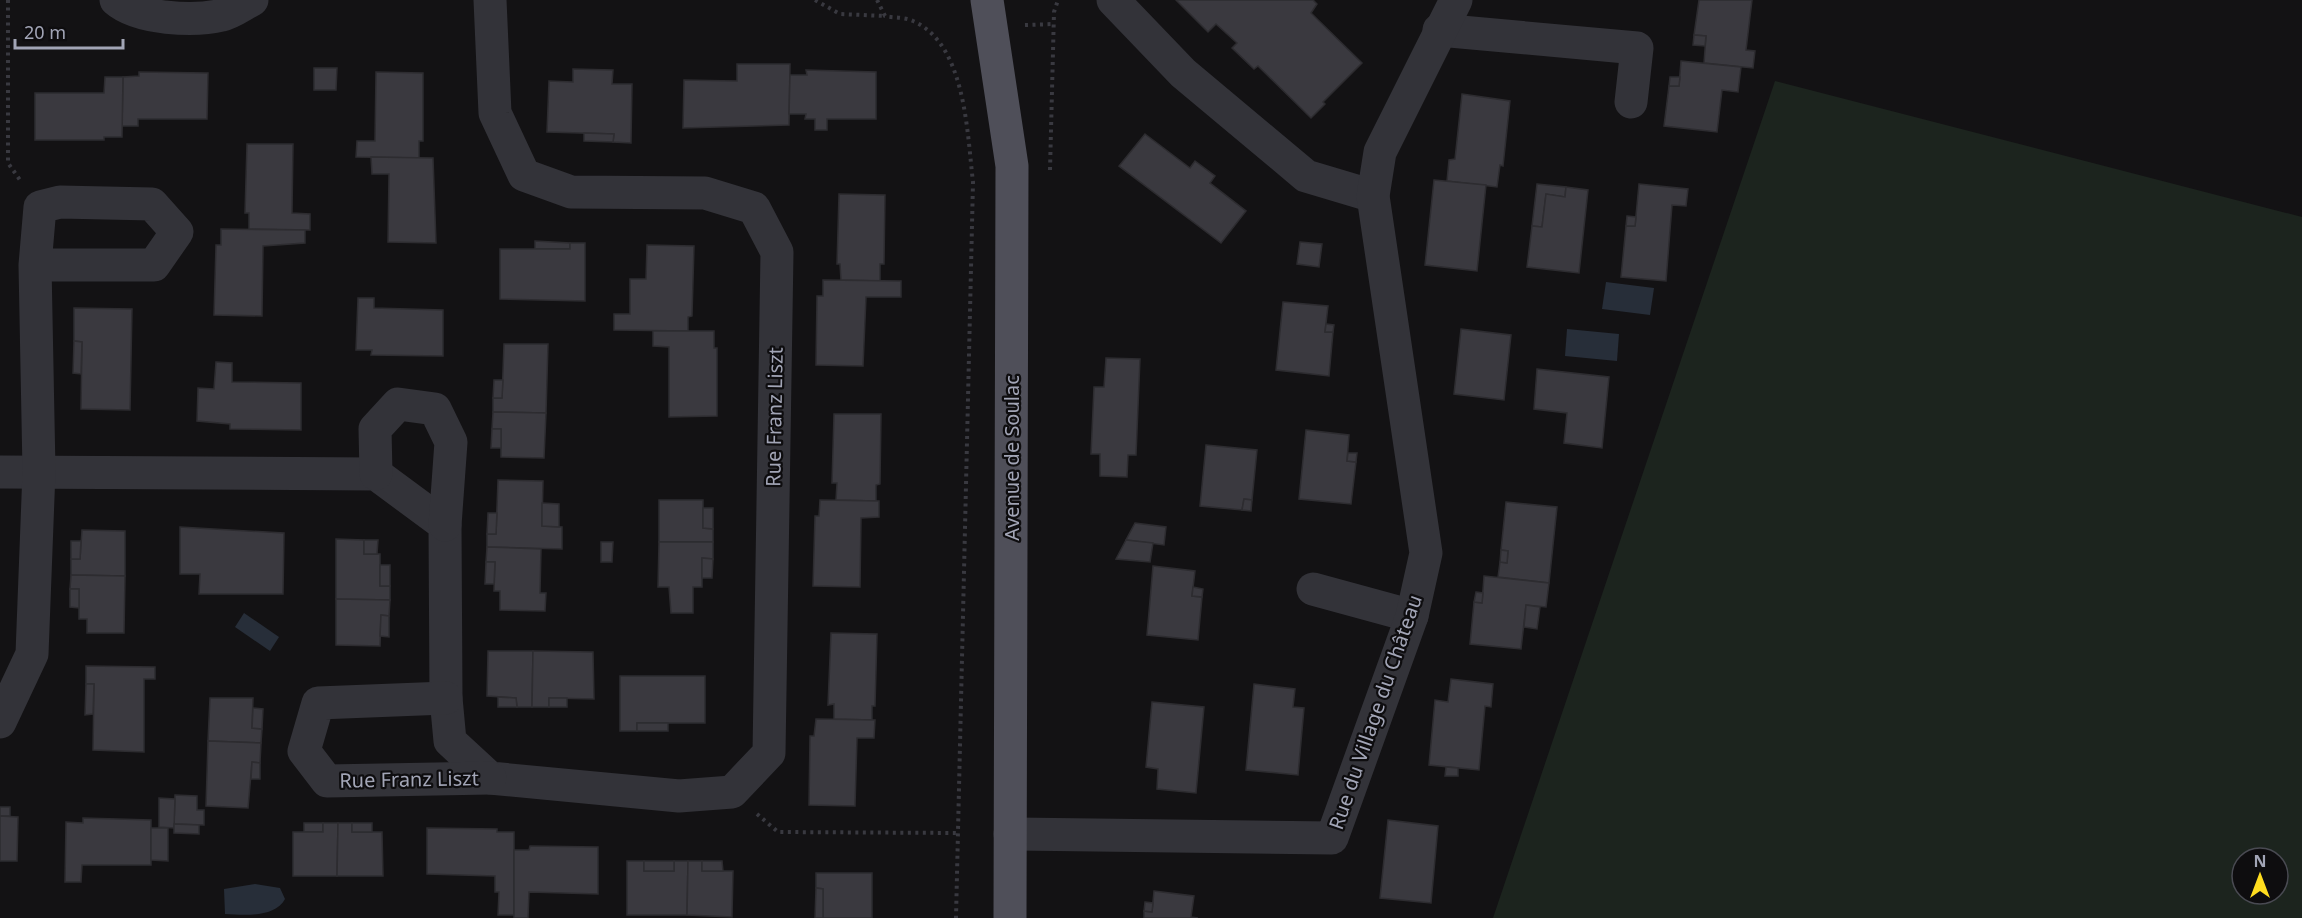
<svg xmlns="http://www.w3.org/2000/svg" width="2302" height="918" viewBox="0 0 2302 918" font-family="'Noto Sans',sans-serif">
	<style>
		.green { fill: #1c241e; fill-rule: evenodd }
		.water { fill: #272e39 }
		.building { fill: #3a393f; stroke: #2d2c30; stroke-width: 1.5 }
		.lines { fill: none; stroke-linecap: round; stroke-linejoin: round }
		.path { stroke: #393940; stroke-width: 4; stroke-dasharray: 3 4.5; stroke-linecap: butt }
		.minor { stroke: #333339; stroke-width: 33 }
		.major { stroke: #4f4f59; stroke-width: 33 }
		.labels { text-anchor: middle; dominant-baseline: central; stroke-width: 4.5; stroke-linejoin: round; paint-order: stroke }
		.street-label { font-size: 20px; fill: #a2a5b6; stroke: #0e0d0f }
	</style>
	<rect width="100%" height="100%" fill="#131214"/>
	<path class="green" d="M1775,81L2302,217V918H1493ZM2242,858H2278V894H2242Z"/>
	<g class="water">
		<path d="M1606,282L1654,288L1650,315L1602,309Z"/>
		<path d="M1567,329L1619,334L1617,361L1565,356Z"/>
		<path d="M244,613L279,637L270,651L235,627Z"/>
		<path d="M255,884L280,888L285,899C275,918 244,915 225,914L224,889Z"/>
	</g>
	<g class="building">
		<path d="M1176,0H1313L1317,4L1311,13L1362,63L1323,102L1325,104L1311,118L1258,66L1254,69L1232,48L1237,43L1216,24L1208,32Z"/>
		<path d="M1699,0H1752L1746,50L1755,51L1753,68L1704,63L1706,36L1694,35Z"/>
		<path d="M1694,35L1706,36L1705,46L1693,45Z"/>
		<path d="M1681,61L1741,67L1738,92L1722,90L1717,132L1664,126L1669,86H1679Z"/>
		<path d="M737,64H790L789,125L683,128L684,80L737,81Z"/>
		<path d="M314,68H337L336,90H314Z"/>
		<path d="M573,69L613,70L612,84H632L631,143L613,142L614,134L547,132L549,81L573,82Z"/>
		<path d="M806,70L876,72V119H827V130H815V119H805L806,114H789L790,75H807Z"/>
		<path d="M139,72L208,73L207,119H138V126H122L123,77L139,76Z"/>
		<path d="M376,72L423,73V141H419V158L356,157L357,141H375Z"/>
		<path d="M105,77H123L122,137H104V140H35V93H104Z"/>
		<path d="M1670,77H1680L1679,86H1669Z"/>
		<path d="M1462,94L1510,101L1503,166L1500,165L1497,187L1447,181L1449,160L1455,159Z"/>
		<path d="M584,133L614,134L613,142L584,141Z"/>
		<path d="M1145,134L1190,168L1195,161L1215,176L1210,183L1246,211L1221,243L1119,166Z"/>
		<path d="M247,144H293L292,213L310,214V230L249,229V213H245Z"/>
		<path d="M371,157L433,158L436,243L388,242L389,174H372Z"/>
		<path d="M1434,180L1486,185L1477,271L1425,265Z"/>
		<path d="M1537,184L1566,187L1565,197L1546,194L1542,227L1532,226Z"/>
		<path d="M1639,184L1688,189L1686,206L1672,205L1666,281L1621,277L1626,226H1635Z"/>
		<path d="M1566,187L1588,190L1579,273L1527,267L1532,226L1542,227L1546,194L1565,197Z"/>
		<path d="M839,194L885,195L884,264H880V281L841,280L840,264H837Z"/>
		<path d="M1627,216L1636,217L1635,226H1626Z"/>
		<path d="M221,229L305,230V243L263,246L262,316L214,315L216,245H221Z"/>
		<path d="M535,241L570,243V249H535Z"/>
		<path d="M1300,242L1322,244L1319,267L1297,264Z"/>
		<path d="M570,243H585V301L500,299V249H570Z"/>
		<path d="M647,245L694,246L692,316L688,317V331L614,330V314H630V279H646Z"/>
		<path d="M823,280L901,281V297H866L863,366L816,365L817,296H823Z"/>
		<path d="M358,298H374V308L443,310V356L371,355L372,350H356Z"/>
		<path d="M1283,302L1328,306L1325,332H1333L1329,376L1276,370Z"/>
		<path d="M74,308L132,309L130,410L81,409L82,342L74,341Z"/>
		<path d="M1326,324L1334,325L1333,332H1325Z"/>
		<path d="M1461,329L1511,335L1504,400L1454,394Z"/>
		<path d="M653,331H714V348H717V416L669,417V347L653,346Z"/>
		<path d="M74,341L82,342L81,374L73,373Z"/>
		<path d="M504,344H548L546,413L493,412V398H502Z"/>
		<path d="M1106,358L1140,359L1136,455H1128L1127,477L1100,476V454H1091L1094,387H1104Z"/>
		<path d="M216,362L232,363V382L301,383V430L230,429V424L197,421L198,388L214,389Z"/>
		<path d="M1537,369L1609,377L1602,448L1564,443L1567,413L1534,409Z"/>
		<path d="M494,380H503L502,398H493Z"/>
		<path d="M493,412L546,413L544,458L501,457V429H492Z"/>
		<path d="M834,414H881L880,484L876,485V501L836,500L837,483H832Z"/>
		<path d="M492,429H501V448H491Z"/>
		<path d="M1306,430L1349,435L1347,461L1356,462L1351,504L1299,499Z"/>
		<path d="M1206,445L1257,450L1252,500L1244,499L1242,510L1200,506Z"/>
		<path d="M1348,453H1357L1356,462L1347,461Z"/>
		<path d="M498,480L543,481L542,526L562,527V549L487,547V534H496Z"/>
		<path d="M1244,499L1252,500L1251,511L1242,510Z"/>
		<path d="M659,500H703V528L713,529V542H659Z"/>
		<path d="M820,500L879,501V517L861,518L860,587L813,586L815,516H819Z"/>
		<path d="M1506,502L1557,507L1549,583L1498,577L1500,562L1507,563L1508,551L1501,550Z"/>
		<path d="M542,503L559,504V527L542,526Z"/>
		<path d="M703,508H713V529L703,528Z"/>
		<path d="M488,513H497L496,534H487Z"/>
		<path d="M1135,523L1166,527L1164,545L1126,540Z"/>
		<path d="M180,527L284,533L283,594H199L200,574H180Z"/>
		<path d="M82,530L125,531V576L71,575V559H80Z"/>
		<path d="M336,539L364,540V554H380V586H390V600L336,599Z"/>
		<path d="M364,540H378L377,554H364Z"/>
		<path d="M1126,540L1153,543L1150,562L1116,559Z"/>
		<path d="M71,541H81L80,559H71Z"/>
		<path d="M601,542H613L612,562H601Z"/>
		<path d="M659,542H713V559L702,558V587H693V613H671L669,587H658Z"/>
		<path d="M487,547L541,549L540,593H546L545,611L500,610V591H494L495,562H486Z"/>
		<path d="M1501,550L1508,551L1507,563L1500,562Z"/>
		<path d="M702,558L713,559L712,578H702Z"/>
		<path d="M486,562H495L494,584H485Z"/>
		<rect x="380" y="565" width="10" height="21"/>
		<path d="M1153,566L1195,571L1192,596L1202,597L1198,640L1147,635Z"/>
		<path d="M71,575L125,576L124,633H87V619H79V589H70Z"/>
		<path d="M1484,576L1549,583L1546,607L1526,605L1521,649L1470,644L1474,602L1482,603Z"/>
		<path d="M1193,587L1203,589L1202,597L1192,596Z"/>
		<path d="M70,589H79V608L70,607Z"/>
		<path d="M1476,592L1483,593L1482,603L1474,602Z"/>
		<path d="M336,599L390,600L389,616L381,615L380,646L336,645Z"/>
		<path d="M1526,605L1540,607L1537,629L1524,627Z"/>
		<path d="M381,615L389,616V637L380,636Z"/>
		<path d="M831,633L877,634L875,706H872V720L834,719V704L828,705Z"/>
		<path d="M488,651H533L532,707H517L516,698L487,696Z"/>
		<path d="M533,651L593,652L594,699L549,698V707H532Z"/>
		<path d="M86,666L155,667V679H144V752L93,750L94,684H86Z"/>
		<path d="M620,676H705V723H637V731H620Z"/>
		<path d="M1451,679L1493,684L1491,707L1485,706L1479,770L1429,765L1435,700L1448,702Z"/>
		<path d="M86,684H94L93,714L85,715Z"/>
		<path d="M1254,684L1295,689L1293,707L1304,708L1298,775L1246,770Z"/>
		<path d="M498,697L516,698L517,707H498Z"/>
		<path d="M210,698H253L252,728L262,729L261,743L208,741Z"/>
		<rect x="549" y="698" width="18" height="9"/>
		<path d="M1152,702L1204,707L1196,793L1157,789L1158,769L1146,767Z"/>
		<path d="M253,708L263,709L262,729L252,728Z"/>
		<path d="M816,719L875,720L874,738H857L855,806L809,805L810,736H814Z"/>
		<rect x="637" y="723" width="31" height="8"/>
		<path d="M208,741L261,743L260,763L252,762L248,808L206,806Z"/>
		<path d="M252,762L260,763V779H251Z"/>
		<path d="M1446,767L1458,768V776H1445Z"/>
		<path d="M175,795L197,796V810H204V825L174,824Z"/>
		<path d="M159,798L175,799L174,828L159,827Z"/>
		<rect x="0" y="807" width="10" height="9"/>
		<path d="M0,816L18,817L17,861H0Z"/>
		<path d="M83,818L151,820V865H82L81,882H65L66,822L83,823Z"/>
		<path d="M1388,820L1438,826L1431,903L1380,898Z"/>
		<rect x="304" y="823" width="19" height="9"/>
		<path d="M323,823H338L337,876H293V832H323Z"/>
		<path d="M338,823H352V832H382L383,876H337Z"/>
		<rect x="352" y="823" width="20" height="9"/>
		<path d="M174,824L199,825V834L174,833Z"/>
		<path d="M151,828H168V861L151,860Z"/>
		<path d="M427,828L497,829V832H514V915H498L499,892H495V876L427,874Z"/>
		<path d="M530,846L598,847V894L529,892L528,918H514V850H529Z"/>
		<path d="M627,861H644V871H674V861H688L687,915H627Z"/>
		<rect x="644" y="861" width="30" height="10"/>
		<path d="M688,861H702V871H733L732,917L687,915Z"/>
		<path d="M702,861H722L723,871H702Z"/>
		<path d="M816,873H872V918H823V889L816,888Z"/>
		<path d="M816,888L823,889V918H815Z"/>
		<path d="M1154,891L1194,896L1191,917L1198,918H1144V911L1152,912Z"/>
		<path d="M1145,902L1153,903L1152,912L1144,911Z"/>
	</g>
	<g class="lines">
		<g class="path">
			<path d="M8,0V163L20,180"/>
			<path d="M815,0L840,14L885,16"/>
			<path d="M877,0L885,16C893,18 905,17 913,21C966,44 967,133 973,182L956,918"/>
			<path d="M1025,25L1054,24"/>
			<path d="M1050,170L1054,12L1058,0"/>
			<path d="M757,814L778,832L960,833"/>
		</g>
		<g class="minor">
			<path d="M116,0C138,19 194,22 222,15C232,13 242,5 252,0"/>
			<path d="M1113,0L1183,73L1306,176L1373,196"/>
			<path d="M1439,30L1637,48L1631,102"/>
			<path d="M0,472L376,474L445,525L446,698L450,741L490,778L679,796L732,792L769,753L777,252L754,208L705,193L571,192L524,175L495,113L490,0"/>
			<path d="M376,474L375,429L398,404L435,409L451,442L445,525"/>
			<path d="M1313,589L1412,616"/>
			<path d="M446,698L318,703L304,751L327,781L490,778"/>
			<path d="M0,722L32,654L39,471L35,265L40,207L60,202L152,204L177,232L154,265H35"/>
			<path d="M1010,834L1332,838L1412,616L1426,553L1373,196L1380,152L1456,0"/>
		</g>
		<path class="major" d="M987,0L1012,166L1010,918"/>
	</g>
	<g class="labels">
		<g class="street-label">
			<text transform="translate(774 417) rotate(-89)">Rue Franz Liszt</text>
			<text transform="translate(1011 458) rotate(-90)">Avenue de Soulac</text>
			<text transform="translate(1375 712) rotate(-71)">Rue du Village du Château</text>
			<text transform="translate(409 779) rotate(-1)">Rue Franz Liszt</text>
		</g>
	</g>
	<g transform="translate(2260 876)"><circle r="28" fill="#0e0d0f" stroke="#494a52" stroke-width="1.5"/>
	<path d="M0-4.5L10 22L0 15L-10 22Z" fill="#ffdd1f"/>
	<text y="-9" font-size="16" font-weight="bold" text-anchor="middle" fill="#a2a5b6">N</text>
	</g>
	<path d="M15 39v9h108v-9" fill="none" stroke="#a2a5b6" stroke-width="3"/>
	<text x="24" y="39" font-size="18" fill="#a2a5b6" stroke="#0e0d0f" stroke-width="4.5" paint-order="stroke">20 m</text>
</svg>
